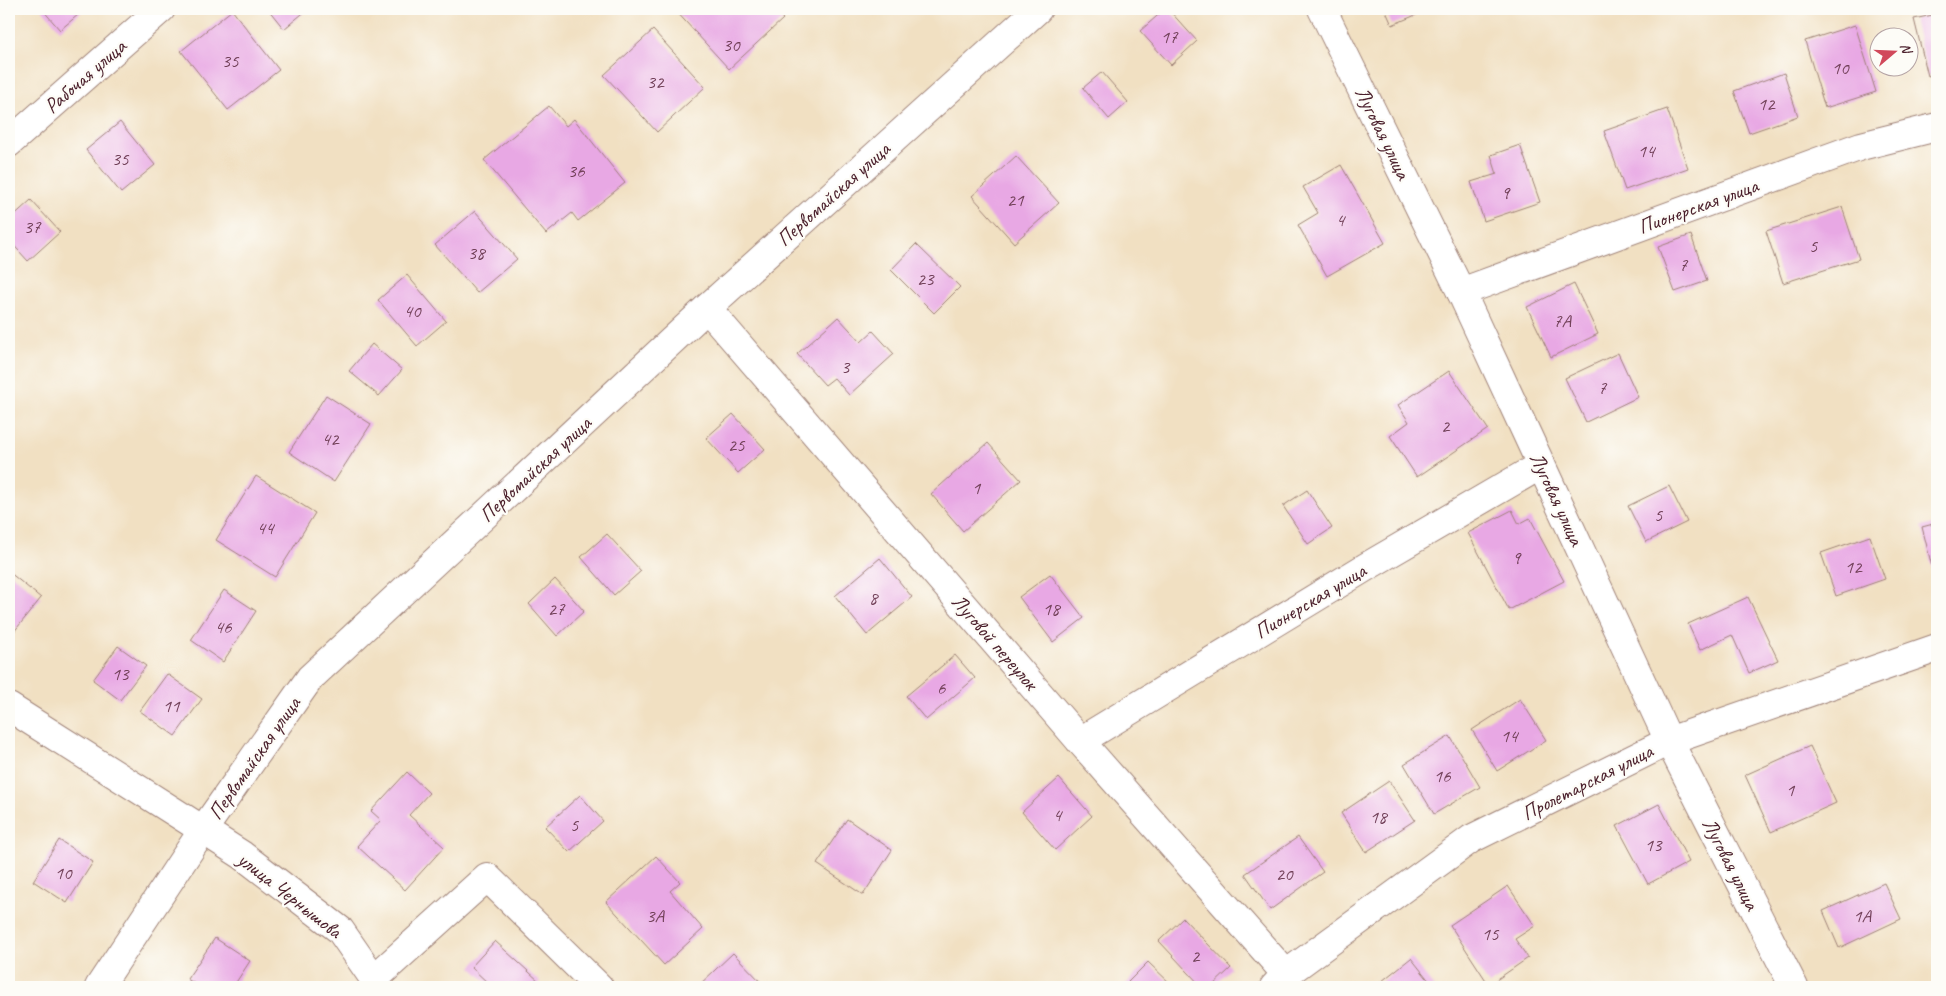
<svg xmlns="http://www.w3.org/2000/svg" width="1946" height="996" font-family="Caveat,sans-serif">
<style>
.building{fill:#e8a8e4}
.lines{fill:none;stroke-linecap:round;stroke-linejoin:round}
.minor-casing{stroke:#9e8076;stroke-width:30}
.major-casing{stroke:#9e8076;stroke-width:30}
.minor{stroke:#fff;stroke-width:28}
.major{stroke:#fff;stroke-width:28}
.labels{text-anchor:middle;stroke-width:4.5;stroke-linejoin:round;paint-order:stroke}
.number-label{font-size:19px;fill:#724159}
.street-label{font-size:21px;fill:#4a1f2b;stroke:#fdfcf7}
</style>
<rect width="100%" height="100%" fill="#fdfcf7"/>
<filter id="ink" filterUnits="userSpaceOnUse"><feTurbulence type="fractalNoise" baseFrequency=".02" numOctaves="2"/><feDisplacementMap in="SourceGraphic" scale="10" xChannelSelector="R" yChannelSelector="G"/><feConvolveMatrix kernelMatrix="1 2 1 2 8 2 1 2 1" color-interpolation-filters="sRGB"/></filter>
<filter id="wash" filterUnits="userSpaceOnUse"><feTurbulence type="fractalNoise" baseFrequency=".0096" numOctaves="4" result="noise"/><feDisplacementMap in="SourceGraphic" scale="20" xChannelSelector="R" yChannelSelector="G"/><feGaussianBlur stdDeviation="1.12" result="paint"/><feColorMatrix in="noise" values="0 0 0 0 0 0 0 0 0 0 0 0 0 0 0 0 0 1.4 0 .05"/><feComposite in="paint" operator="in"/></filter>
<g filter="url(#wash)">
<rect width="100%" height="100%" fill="#f1e0c2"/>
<g id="blocks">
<g class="building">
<polygon points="42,9 85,9 60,30"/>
<polygon points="268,9 308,9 284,29"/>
<polygon points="674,9 774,9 783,19 729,69"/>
<polygon points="1165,9 1168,9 1197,41 1171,65 1140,31"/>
<polygon points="1385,9 1430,9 1392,25"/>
<polygon points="232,10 279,70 228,110 181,51"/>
<polygon points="1937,14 1937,73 1928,76 1914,19"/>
<polygon points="1855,25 1876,92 1825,108 1805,41"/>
<polygon points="653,30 705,87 657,132 604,75"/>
<polygon points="1102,72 1128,102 1109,119 1083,88"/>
<polygon points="1784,73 1798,116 1749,133 1734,91"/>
<polygon points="549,106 566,126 574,119 625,183 578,221 572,213 546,234 484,160"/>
<polygon points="1667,109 1688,168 1625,190 1604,131"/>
<polygon points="120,122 155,165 121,193 86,150"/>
<polygon points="1520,145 1540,202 1484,221 1471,182 1497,174 1491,155"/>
<polygon points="1016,156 1059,203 1014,243 972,196"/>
<polygon points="1341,165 1385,243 1327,276 1298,225 1318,213 1303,187"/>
<polygon points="31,200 60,232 28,261 9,240 9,220"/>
<polygon points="1842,207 1859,259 1783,283 1766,231"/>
<polygon points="475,211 517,259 477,293 435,245"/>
<polygon points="1691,235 1707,281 1675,292 1658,247"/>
<polygon points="916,244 960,287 934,313 891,270"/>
<polygon points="407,275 446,321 417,346 378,300"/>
<polygon points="1574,284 1598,334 1551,357 1527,307"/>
<polygon points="838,317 861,342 873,331 894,354 849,395 834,378 825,385 797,354"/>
<polygon points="372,344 402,370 379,396 349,371"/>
<polygon points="1618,353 1638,397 1586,422 1565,378"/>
<polygon points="1449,371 1488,429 1417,477 1390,436 1409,422 1398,405"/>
<polygon points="326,395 371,424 334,482 289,452"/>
<polygon points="733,414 765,449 738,473 706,438"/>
<polygon points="988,443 1021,480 963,531 931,494"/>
<polygon points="256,476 315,513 275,577 216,540"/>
<polygon points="1669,486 1687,522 1646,542 1628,506"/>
<polygon points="1307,490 1332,528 1308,544 1283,506"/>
<polygon points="1512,510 1519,524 1530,518 1564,581 1509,610 1468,533"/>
<polygon points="1937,523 1937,569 1933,571 1922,527"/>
<polygon points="607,534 641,571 614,595 581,557"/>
<polygon points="1870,536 1885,579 1836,596 1821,553"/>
<polygon points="880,558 912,597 867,635 835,596"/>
<polygon points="9,572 41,598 13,633 9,630"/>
<polygon points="1050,574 1084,618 1053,642 1019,597"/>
<polygon points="555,579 584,611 557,636 529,604"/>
<polygon points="224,590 256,611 223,662 191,640"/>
<polygon points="1748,597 1778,660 1749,673 1732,635 1700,650 1688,624"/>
<polygon points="118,646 146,666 120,700 93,680"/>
<polygon points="955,655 975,678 926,720 906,696"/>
<polygon points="167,674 202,699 175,736 140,711"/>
<polygon points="1520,699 1546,740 1497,771 1472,730"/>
<polygon points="1450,736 1480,787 1434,814 1404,764"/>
<polygon points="1810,746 1836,803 1771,832 1745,775"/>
<polygon points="407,772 429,793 409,815 444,847 405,890 357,846 381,820 371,811"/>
<polygon points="1059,778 1092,816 1055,850 1022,812"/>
<polygon points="1389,781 1415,820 1366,852 1341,813"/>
<polygon points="580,795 603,821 569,852 545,827"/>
<polygon points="1659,804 1689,862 1648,884 1617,826"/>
<polygon points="847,819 892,850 863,895 817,864"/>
<polygon points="1298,837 1323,872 1270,910 1245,874"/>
<polygon points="59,840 93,862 67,903 33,881"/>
<polygon points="656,856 680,882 670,891 703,929 664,965 606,902"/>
<polygon points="1884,883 1901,919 1839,948 1823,911"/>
<polygon points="1508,886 1535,926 1515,939 1528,958 1489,985 1450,925"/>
<polygon points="1183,918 1231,968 1211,987 1202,987 1159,941"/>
<polygon points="215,938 250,961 233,987 200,987 187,979"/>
<polygon points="495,941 540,982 535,987 489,987 491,986 471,967"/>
<polygon points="733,953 765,986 764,987 697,987"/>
<polygon points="1411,958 1434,987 1380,987 1377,985"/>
<polygon points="1148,962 1174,987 1123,987"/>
</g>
</g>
</g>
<g filter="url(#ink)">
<use href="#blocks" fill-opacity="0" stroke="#9e8076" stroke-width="1"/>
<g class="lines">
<defs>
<g id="minor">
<polyline points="1322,9 1461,292 1669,741 1794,987"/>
<polyline points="9,143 161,9"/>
<polyline points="1461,292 1861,146 1937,127"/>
<polyline points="707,308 1080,741 1286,974"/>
<polyline points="9,707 203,830"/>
<polyline points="1080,741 1366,567 1541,465"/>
<polyline points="374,979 487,877 599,987"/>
<polyline points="1274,987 1286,974 1471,839 1669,741 1937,648"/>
</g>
<g id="major">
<polyline points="203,830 242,855 340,930 374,979 375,987"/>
<polyline points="99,987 203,830 310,678 707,308 1038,9"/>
</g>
</defs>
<use href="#minor" class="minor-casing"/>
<use href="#major" class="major-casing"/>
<use href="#minor" class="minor"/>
<use href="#major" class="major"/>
</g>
</g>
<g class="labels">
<g class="number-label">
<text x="1169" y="43">17</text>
<text x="731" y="51">30</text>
<text x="230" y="67">35</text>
<text x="1840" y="74">10</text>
<text x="655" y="88">32</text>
<text x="1766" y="110">12</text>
<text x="1646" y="157">14</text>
<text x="120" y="165">35</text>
<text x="576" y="177">36</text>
<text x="1505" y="199">9</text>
<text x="1015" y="206">21</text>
<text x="1340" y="226">4</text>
<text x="32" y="233">37</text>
<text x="1813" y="252">5</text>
<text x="476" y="259">38</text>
<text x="1683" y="271">7</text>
<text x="925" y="285">23</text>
<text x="412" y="317">40</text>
<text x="1562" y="327">7А</text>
<text x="845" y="373">3</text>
<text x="1602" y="394">7</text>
<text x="1445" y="432">2</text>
<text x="330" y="445">42</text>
<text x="736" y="451">25</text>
<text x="976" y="494">1</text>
<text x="1658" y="521">5</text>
<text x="265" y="534">44</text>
<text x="1516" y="564">9</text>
<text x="1853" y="573">12</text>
<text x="873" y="604">8</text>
<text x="556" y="615">27</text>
<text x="1051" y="615">18</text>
<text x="223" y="633">46</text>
<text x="120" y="680">13</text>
<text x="941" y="694">6</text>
<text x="171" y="712">11</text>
<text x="1509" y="742">14</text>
<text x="1442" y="782">16</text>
<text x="1790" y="796">1</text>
<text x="1057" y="821">4</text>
<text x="1378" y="823">18</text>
<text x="574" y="831">5</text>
<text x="1653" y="851">13</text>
<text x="63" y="879">10</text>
<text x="1284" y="880">20</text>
<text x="655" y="922">3А</text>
<text x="1862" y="922">1А</text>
<text x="1490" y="940">15</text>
<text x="1195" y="962">2</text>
</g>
<g class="street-label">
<text transform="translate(85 76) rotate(-41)" y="7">Рабочая улица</text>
<text transform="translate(1383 133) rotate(64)" y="7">Луговая улица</text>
<text transform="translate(833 194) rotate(-42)" y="7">Первомайская улица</text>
<text transform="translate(1698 206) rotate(-20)" y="7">Пионерская улица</text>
<text transform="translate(535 469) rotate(-43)" y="7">Первомайская улица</text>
<text transform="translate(1557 499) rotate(65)" y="7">Луговая улица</text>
<text transform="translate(1310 601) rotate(-31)" y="7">Пионерская улица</text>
<text transform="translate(995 642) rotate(49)" y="7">Луговой переулок</text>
<text transform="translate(254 758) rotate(-55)" y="7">Первомайская улица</text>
<text transform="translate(1587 782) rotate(-27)" y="7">Пролетарская улица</text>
<text transform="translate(1731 864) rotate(63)" y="7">Луговая улица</text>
<text transform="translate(290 895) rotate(38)" y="7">улица Чернышова</text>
</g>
</g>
<rect width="1946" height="996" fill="none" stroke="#fdfcf7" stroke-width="30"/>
<g transform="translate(1894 52) rotate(71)"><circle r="24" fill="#fdfcf7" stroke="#b5a4a5"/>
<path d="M0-4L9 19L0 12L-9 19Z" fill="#d1495b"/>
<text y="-8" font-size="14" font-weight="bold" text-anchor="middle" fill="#4a1f2b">N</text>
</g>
</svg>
